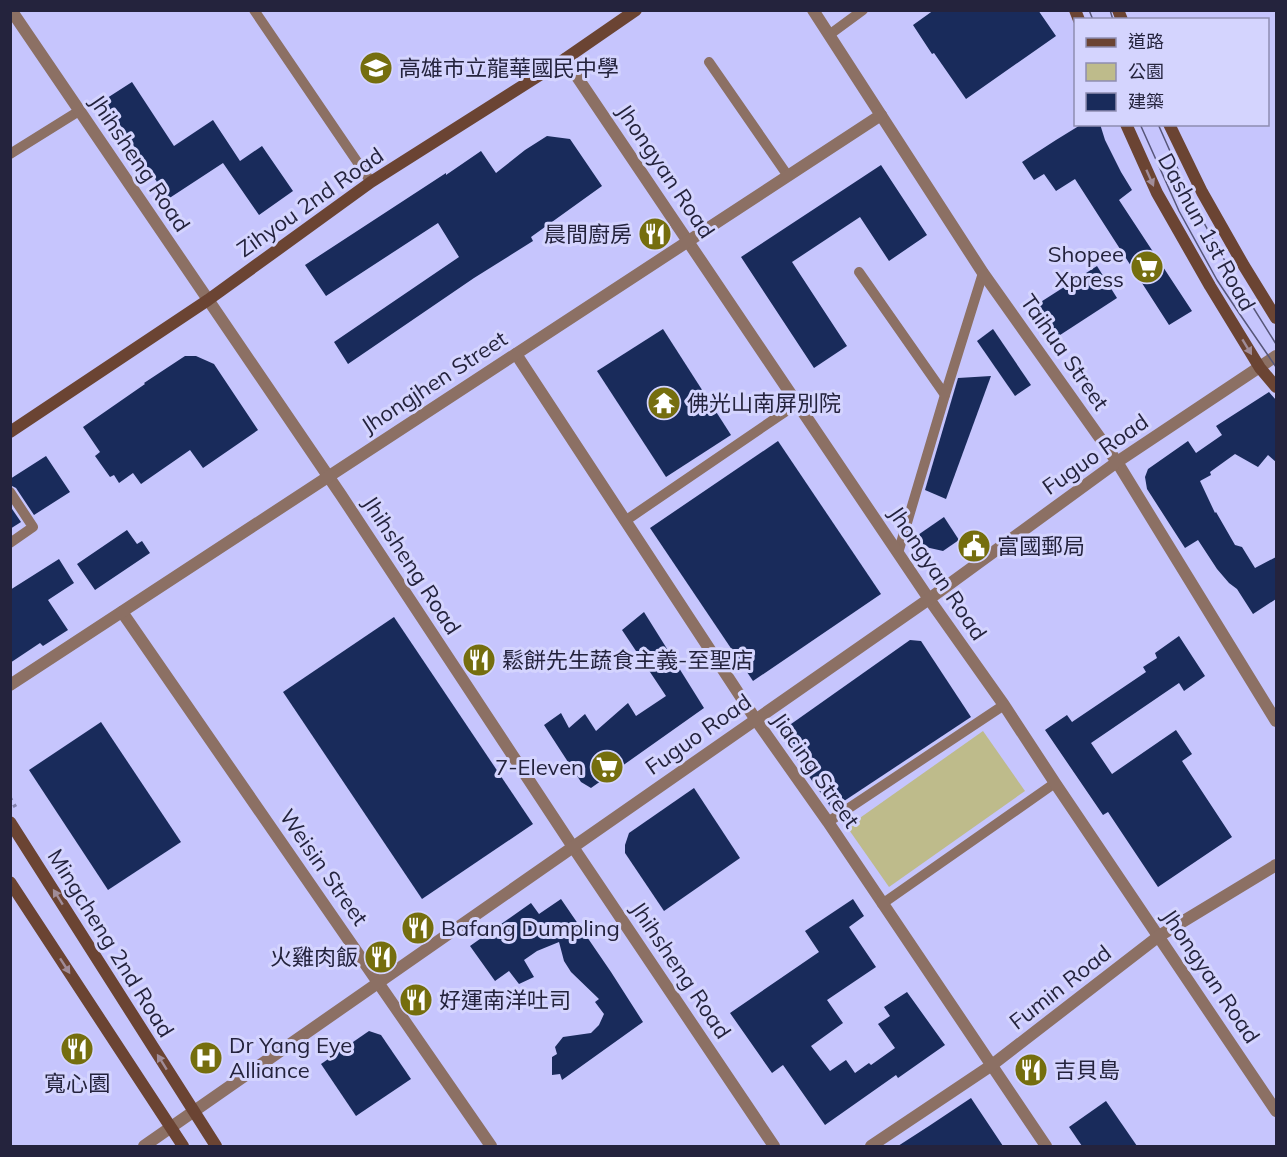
<svg xmlns="http://www.w3.org/2000/svg" width="1287" height="1157" font-family="Mulish,'Noto Sans TC',sans-serif">
<style>
.green{fill:#bebb8b}
.building{fill:#192b5b}
.lines{fill:none;stroke-linecap:round;stroke-linejoin:round}
.path{stroke:#8584b0;stroke-width:4;stroke-dasharray:3 4.5;stroke-linecap:butt}
.lane{stroke:#8c7064;stroke-width:10}
.street{stroke:#8c7064;stroke-width:12}
.secondary{stroke:#6b4433;stroke-width:12}
.tram{stroke:#575679;stroke-width:1.5}
.oneway{fill:#a08c98}
.labels{text-anchor:middle;stroke-width:6;stroke-linejoin:round;paint-order:stroke}
.poi-label{font-size:22px;fill:#24233d;stroke:#d4d4fe;text-anchor:start}
.street-label{font-size:22px;fill:#24233d;stroke:#d4d4fe}
</style>
<rect width="100%" height="100%" fill="#c6c5fd"/>
<polygon class="green" points="983,731 1025,791 889,887 847,827"/>
<g class="building">
<polygon points="934,10 1038,10 1056,36 966,99 934,53 932,54 913,25"/>
<polygon points="132,82 174,146 213,120 240,161 262,146 293,191 259,215 223,163 168,199 104,100"/>
<polygon points="1082,124 1100,124 1105,140 1121,172 1132,190 1119,200 1192,311 1169,325 1075,179 1056,191 1044,174 1034,180 1022,162 1056,140"/>
<polygon points="547,136 570,139 602,186 531,237 533,241 474,278 348,364 334,342 459,257 438,223 326,296 305,265 446,173 446,175 481,151 496,173 525,150"/>
<polygon points="881,165 927,235 889,261 860,217 792,262 847,346 814,368 741,257"/>
<polygon points="1097,266 1117,298 1057,337 1036,305"/>
<polygon points="663,329 731,435 666,477 597,371"/>
<polygon points="993,329 1031,385 1015,396 977,341"/>
<polygon points="185,356 196,356 214,364 258,430 203,468 190,450 141,484 133,473 119,483 114,475 110,477 95,456 100,452 83,427 145,384 144,383"/>
<polygon points="991,376 946,499 925,490 958,378"/>
<polygon points="1269,392 1276,400 1276,462 1268,455 1258,467 1235,454 1210,472 1211,475 1200,481 1215,513 1216,512 1235,545 1242,547 1255,568 1276,557 1276,599 1253,614 1237,589 1229,583 1217,569 1198,540 1185,548 1147,489 1145,477 1148,469 1188,441 1196,453 1222,435 1216,426"/>
<polygon points="778,441 881,594 753,681 650,528"/>
<polygon points="46,456 70,492 34,515 16,488 10,485 10,479"/>
<polygon points="10,506 21,522 10,529"/>
<polygon points="944,517 959,540 943,551 921,546 915,537"/>
<polygon points="127,530 137,544 142,541 150,553 95,590 77,564"/>
<polygon points="59,559 74,583 48,600 68,630 43,646 40,643 10,663 10,590"/>
<polygon points="644,612 704,708 591,788 581,782 544,725 561,713 569,728 585,714 596,731 628,703 636,716 666,696 622,630"/>
<polygon points="394,617 533,824 422,899 283,692"/>
<polygon points="1179,636 1205,676 1184,691 1179,683 1091,743 1112,774 1176,730 1192,754 1182,761 1232,837 1158,887 1108,812 1103,815 1045,730 1067,715 1072,722 1146,672 1143,667 1157,658 1155,653"/>
<polygon points="910,640 921,641 971,717 832,809 782,738 784,729"/>
<polygon points="101,722 181,842 108,890 29,770"/>
<polygon points="694,788 740,858 664,911 625,853 625,845 629,833"/>
<polygon points="561,899 611,972 643,1022 562,1080 560,1074 552,1075 552,1057 557,1054 555,1047 563,1037 591,1033 599,1025 604,1014 595,1002 599,999 571,972 564,961 559,942 537,951 524,960 534,977 519,984 509,971 495,981 470,946 531,903 539,914"/>
<polygon points="853,899 864,916 849,927 876,967 827,1000 843,1023 811,1046 830,1071 846,1060 855,1073 869,1063 871,1065 895,1048 878,1024 890,1016 884,1007 907,992 945,1045 898,1078 896,1075 825,1125 783,1065 772,1073 730,1013 819,952 805,931"/>
<polygon points="369,1031 381,1035 411,1079 356,1116 321,1064"/>
<polygon points="971,1098 1003,1146 898,1146 929,1126"/>
<polygon points="1106,1101 1137,1146 1082,1146 1069,1127"/>
</g>
<g class="lines">
<polyline class="path" points="10,798 16,808"/>
<g class="lane">
<polyline points="254,10 371,182"/>
<polyline points="829,35 863,10"/>
<polyline points="709,62 788,176"/>
<polyline points="10,154 79,111"/>
<polyline points="859,272 945,395"/>
<polyline points="10,492 33,527 10,543"/>
<polyline points="625,521 798,403"/>
<polyline points="898,553 945,395 983,273"/>
<polyline points="828,822 1004,705"/>
<polyline points="882,904 1055,783"/>
</g>
<g class="street">
<polyline points="11,10 341,495 573,847 774,1146"/>
<polyline points="813,10 983,273 1117,462 1276,721"/>
<polyline points="565,59 929,599 1004,705 1055,783 1276,1111"/>
<polyline points="516,354 756,720 828,822 1046,1146"/>
<polyline points="122,612 491,1146"/>
<polyline points="10,685 881,115"/>
<polyline points="144,1146 929,599 1117,462 1276,356"/>
<polyline points="871,1146 992,1065 1159,936 1276,865"/>
</g>
<g class="secondary">
<polyline points="1075,10 1079,20"/>
<polyline points="1118,10 1122,20"/>
<polyline points="1126,124 1157,193 1210,286 1260,368 1276,387"/>
<polyline points="1169,124 1202,192 1244,266 1276,318"/>
<polyline points="10,432 208,300 371,182 565,59 636,10"/>
<polyline points="10,822 216,1146"/>
<polyline points="10,882 183,1146"/>
</g>
<g class="tram">
<polyline points="1089,10 1093,20"/>
<polyline points="1110,10 1113,20"/>
<polyline points="1140,124 1179,211 1217,280 1239,313 1276,367"/>
<polyline points="1158,124 1193,203 1231,272 1276,344"/>
</g>
</g>
<defs><path id="oneway-solid" d="M-6-.8H1V-3.2L6.5 0L1 3.2V.8H-6Z" transform="scale(1.5)"/></defs>
<g class="oneway">
<use href="#oneway-solid" transform="translate(1150 178) rotate(66)"/>
<use href="#oneway-solid" transform="translate(1247 347) rotate(59)"/>
<use href="#oneway-solid" transform="translate(58 897) rotate(-122)"/>
<use href="#oneway-solid" transform="translate(65 966) rotate(57)"/>
<use href="#oneway-solid" transform="translate(162 1062) rotate(-122)"/>
</g>
<defs>
<symbol id="school-disc" viewBox="-11 -11 22 22"><circle r="9.5" fill="#756e0e" stroke="#d4d4fe"/><path d="M0-5L7-2L0 1L-7-2ZM-4 1L0 2.5L4 1V4Q0 6-4 4Z" fill="#fff"/></symbol>
<symbol id="restaurant-disc" viewBox="-11 -11 22 22"><circle r="9.5" fill="#756e0e" stroke="#d4d4fe"/><path d="M-5-6h1v4h1v-4h1v4h1v-4h1v5L-1.5 .5V6h-2V.5L-5-1ZM5-6V6H3V1.5H1.5Q1.5-4 5-6Z" fill="#fff"/></symbol>
<symbol id="supermarket-disc" viewBox="-11 -11 22 22"><circle r="9.5" fill="#756e0e" stroke="#d4d4fe"/><path d="M-6-5.5h2.5l.6 2H6L4.5 2H-2.5L-4.4-4H-6ZM-1.5 3.2a1.3 1.3 0 1 0 .1 0ZM3 3.2a1.3 1.3 0 1 0 .1 0Z" fill="#fff"/></symbol>
<symbol id="temple-disc" viewBox="-11 -11 22 22"><circle r="9.5" fill="#756e0e" stroke="#d4d4fe"/><path d="M0-6L5-2H3V0L6.5 2.5H4V6H1.5V3h-3V6H-4V2.5H-6.5L-3 0V-2H-5Z" fill="#fff"/></symbol>
<symbol id="civic-disc" viewBox="-11 -11 22 22"><circle r="9.5" fill="#756e0e" stroke="#d4d4fe"/><path d="M-.6-6.5H3V-4.5H.6V-3L4-1V1h2V6H-6V1h2V-1L-.6-3ZM-1.2 2.5V6h2.4V2.5Z" fill="#fff"/></symbol>
<symbol id="hospital-disc" viewBox="-11 -11 22 22"><circle r="9.5" fill="#756e0e" stroke="#d4d4fe"/><path d="M-5-5h3v3.5h4V-5h3V5h-3V1.5h-4V5h-3Z" fill="#fff"/></symbol>
</defs>
<g fill-rule="evenodd">
<use href="#school-disc" x="357" y="49" width="38" height="38"/>
<use href="#restaurant-disc" x="636" y="215" width="38" height="38"/>
<use href="#supermarket-disc" x="1128" y="248" width="38" height="38"/>
<use href="#temple-disc" x="645" y="384" width="38" height="38"/>
<use href="#civic-disc" x="955" y="527" width="38" height="38"/>
<use href="#restaurant-disc" x="460" y="641" width="38" height="38"/>
<use href="#supermarket-disc" x="588" y="748" width="38" height="38"/>
<use href="#restaurant-disc" x="399" y="909" width="38" height="38"/>
<use href="#restaurant-disc" x="362" y="938" width="38" height="38"/>
<use href="#restaurant-disc" x="397" y="981" width="38" height="38"/>
<use href="#restaurant-disc" x="58" y="1030" width="38" height="38"/>
<use href="#hospital-disc" x="187" y="1039" width="38" height="38"/>
<use href="#restaurant-disc" x="1012" y="1051" width="38" height="38"/>
</g>
<g class="labels">
<g class="poi-label">
<text x="399" y="76">高雄市立龍華國民中學</text>
<text x="632" y="242" text-anchor="end">晨間廚房</text>
<text x="1124" y="262" text-anchor="end">Shopee<tspan x="1124" dy="25">Xpress</tspan></text>
<text x="687" y="411">佛光山南屏別院</text>
<text x="997" y="554">富國郵局</text>
<text x="502" y="668">鬆餅先生蔬食主義-至聖店</text>
<text x="584" y="775" text-anchor="end">7-Eleven</text>
<text x="441" y="936">Bafang Dumpling</text>
<text x="358" y="965" text-anchor="end">火雞肉飯</text>
<text x="439" y="1008">好運南洋吐司</text>
<text x="229" y="1053">Dr Yang Eye<tspan x="229" dy="25">Alliance</tspan></text>
<text x="1054" y="1078">吉貝島</text>
<text x="77" y="1091" text-anchor="middle">寬心園</text>
</g>
<g class="street-label">
<text transform="translate(140 163) rotate(56)" y="8">Jhihsheng Road</text>
<text transform="translate(666 171) rotate(56)" y="8">Jhongyan Road</text>
<text transform="translate(310 202) rotate(-35)" y="8">Zihyou 2nd Road</text>
<text transform="translate(1207 232) rotate(61)" y="8">Dashun 1st Road</text>
<text transform="translate(1065 352) rotate(55)" y="8">Taihua Street</text>
<text transform="translate(434 382) rotate(-33)" y="8">Jhongjhen Street</text>
<text transform="translate(1095 454) rotate(-35)" y="8">Fuguo Road</text>
<text transform="translate(412 565) rotate(57)" y="8">Jhihsheng Road</text>
<text transform="translate(938 573) rotate(56)" y="8">Jhongyan Road</text>
<text transform="translate(698 734) rotate(-35)" y="8">Fuguo Road</text>
<text transform="translate(816 770) rotate(55)" y="8">Jiacing Street</text>
<text transform="translate(324 867) rotate(55)" y="8">Weisin Street</text>
<text transform="translate(111 943) rotate(58)" y="8">Mingcheng 2nd Road</text>
<text transform="translate(681 970) rotate(56)" y="8">Jhihsheng Road</text>
<text transform="translate(1211 976) rotate(56)" y="8">Jhongyan Road</text>
<text transform="translate(1060 987) rotate(-38)" y="8">Fumin Road</text>
</g>
</g>
<rect width="1287" height="1157" fill="none" stroke="#24233d" stroke-width="24"/>
<rect x="1074" y="18" width="195" height="108" fill="#d4d4fe" stroke="#8e8db1" stroke-width="1.5"/>
<rect x="1086" y="38" width="30" height="9" fill="#6b4433" stroke="#8e8db1" stroke-width="1.5"/>
<text x="1128" y="48" font-size="18" fill="#24233d">道路</text>
<rect x="1086" y="63" width="30" height="18" fill="#bebb8b" stroke="#8e8db1" stroke-width="1.5"/>
<text x="1128" y="78" font-size="18" fill="#24233d">公園</text>
<rect x="1086" y="93" width="30" height="18" fill="#192b5b" stroke="#8e8db1" stroke-width="1.5"/>
<text x="1128" y="108" font-size="18" fill="#24233d">建築</text>
</svg>
